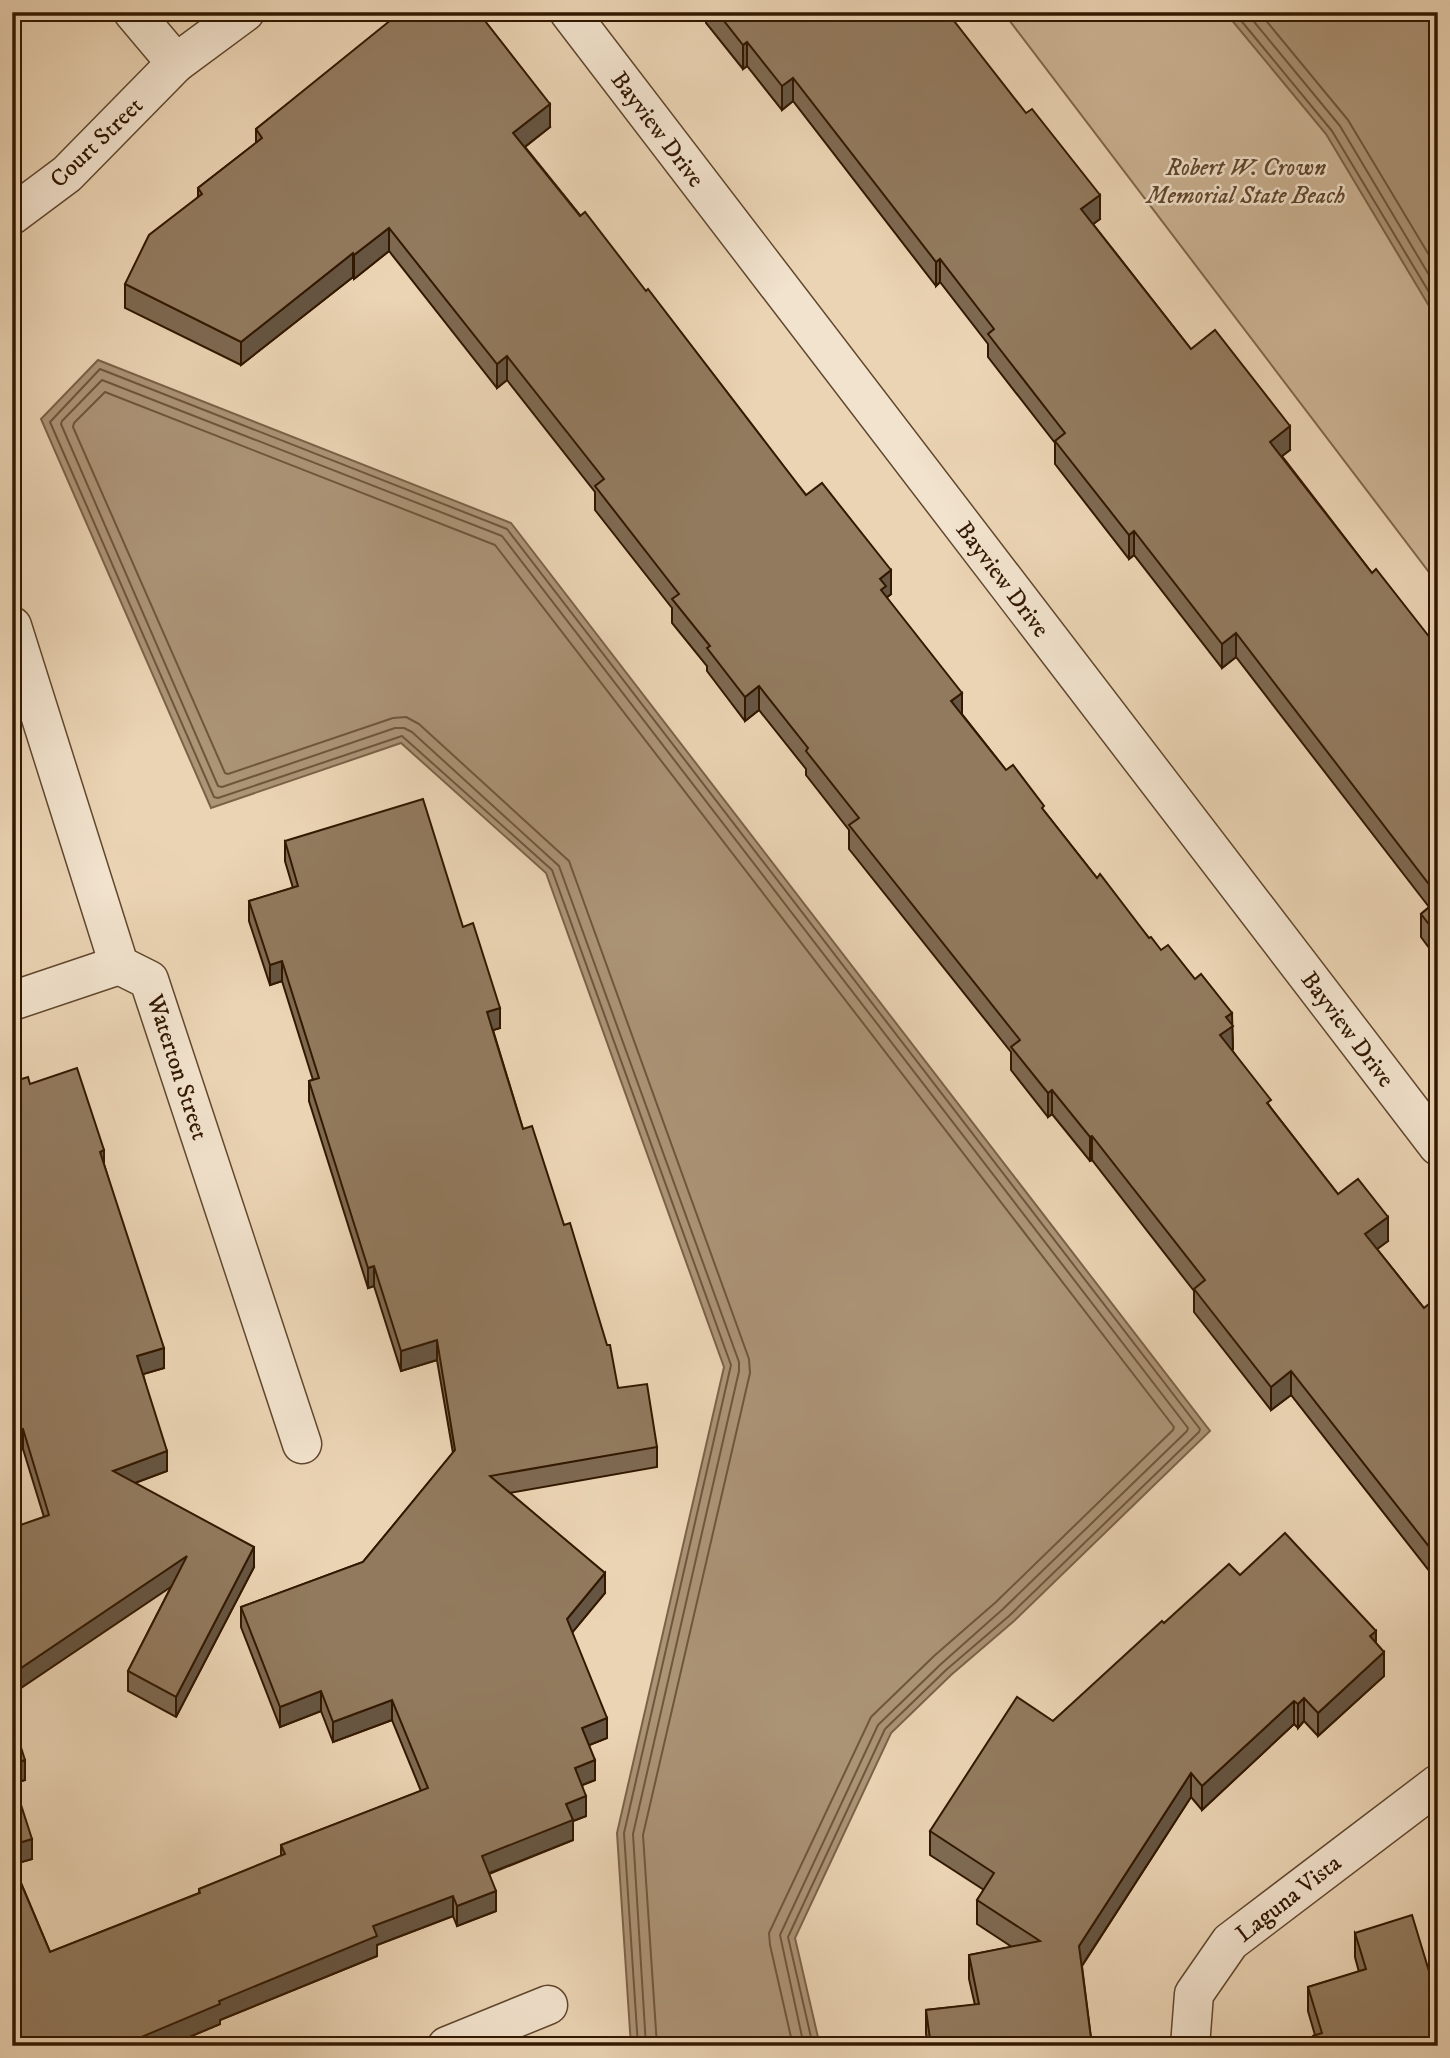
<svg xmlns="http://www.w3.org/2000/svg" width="1450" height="2058" font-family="'IM FELL DW Pica',serif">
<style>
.green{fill:#ccb495;stroke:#7f664a;stroke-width:2}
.water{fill:#ac9477;stroke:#7b6247;stroke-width:2}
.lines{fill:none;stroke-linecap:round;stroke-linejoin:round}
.shore{stroke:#6f563c;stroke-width:2}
.minor-casing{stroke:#60472d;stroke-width:41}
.minor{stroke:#f2e3ce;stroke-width:38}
.wall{fill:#7e6951;stroke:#321800;stroke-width:2}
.shaded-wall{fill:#665542;stroke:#321800;stroke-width:2}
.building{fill:#927a5e;stroke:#321800;stroke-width:2}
.labels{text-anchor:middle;stroke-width:5;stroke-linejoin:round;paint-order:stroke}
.street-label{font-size:24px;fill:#321800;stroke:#f2e3ce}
.park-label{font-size:24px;font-style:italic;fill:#60472d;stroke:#f2e3ce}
</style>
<rect width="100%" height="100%" fill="#ebd4b4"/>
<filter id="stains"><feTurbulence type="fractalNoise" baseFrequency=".00286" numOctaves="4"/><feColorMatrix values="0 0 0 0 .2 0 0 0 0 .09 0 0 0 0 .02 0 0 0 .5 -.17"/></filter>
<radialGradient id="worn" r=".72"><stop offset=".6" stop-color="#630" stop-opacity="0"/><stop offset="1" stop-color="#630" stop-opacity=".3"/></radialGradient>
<polygon class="green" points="1003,12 1438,12 1438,584"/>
<g class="water">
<polygon points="1225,12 1438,12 1438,321 1326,134"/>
<polygon points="98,360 511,523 1210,1431 1014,1621 951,1675 891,1733 795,1938 820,2046 631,2046 617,1833 724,1367 546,873 401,743 211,808 41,419"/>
</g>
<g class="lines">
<g class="shore">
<polyline points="1234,12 1332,131 1438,307"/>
<polyline points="1246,12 1340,126 1438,290"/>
<polyline points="1259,12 1348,120 1438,270"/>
<polyline points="638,2046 624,1833 731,1365 552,870 402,736 218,798 214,797 50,422 100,369 507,529 1200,1429 1199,1432 1009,1616 946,1670 885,1729 788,1937 813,2046"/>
<polyline points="646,2046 633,1834 739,1371 739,1362 559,866 412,732 404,728 395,728 222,787 218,786 61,424 62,421 102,380 502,536 1188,1428 1187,1431 1003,1609 941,1664 878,1725 780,1935 804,2046"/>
<polyline points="657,2046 643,1835 750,1373 749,1359 569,861 419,724 406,717 393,718 228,774 225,773 73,427 74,423 105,392 495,545 1174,1427 1173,1430 996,1602 934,1656 871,1717 769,1933 770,1945 793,2046"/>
</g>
<defs>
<g id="minor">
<polyline points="133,12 176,63"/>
<polyline points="569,12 1438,1146"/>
<polyline points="12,215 67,174 176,63 245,12"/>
<polyline points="12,626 119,965 149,980 302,1444"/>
<polyline points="12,1001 119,965"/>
<polyline points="447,2046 548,2005"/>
<polyline points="1190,2046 1194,1994 1230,1942 1438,1784"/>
</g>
</defs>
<use href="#minor" class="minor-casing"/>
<use href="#minor" class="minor"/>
</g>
<g class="wall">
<polygon points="706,12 947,12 1100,219 1093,224 1191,349 1290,450 1282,456 1372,573 1438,648 1438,960 1421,937 1421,914 1429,907 1236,657 1222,668 1134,555 1129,559 1055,464 1055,443 988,357 988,344 940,282 936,286 793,101 782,110 747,66 743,69 706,23"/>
<polygon points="399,17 550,127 525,147 806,495 891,594 886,598 962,714 1006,770 1044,811 1097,878 1149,938 1232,1024 1233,1049 1232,1050 1271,1108 1338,1194 1388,1241 1377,1249 1424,1308 1438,1300 1438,1582 1291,1395 1271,1410 1194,1312 1194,1291 1092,1160 1090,1161 1052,1114 1048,1117 1011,1070 1011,1052 849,849 849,830 806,775 806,769 759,710 745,721 707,671 707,666 672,623 672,608 595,510 595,492 507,380 497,388 389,251 354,279 353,277 241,365 125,308 125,284 198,197 198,188 256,143 256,129"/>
<polygon points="285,841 463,927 500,1028 493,1030 523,1129 564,1225 618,1388 657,1447 657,1467 509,1493 605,1593 572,1632 607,1738 589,1745 595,1780 582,1785 586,1816 573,1821 573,1840 489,1874 496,1911 457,1926 453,1916 377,1945 377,1956 220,2020 220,2024 168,2046 12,2046 12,1719 25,1780 14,1783 32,1859 13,1864 50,1952 199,1893 199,1889 281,1856 281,1845 421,1791 392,1720 333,1742 321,1711 280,1727 241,1627 241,1607 363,1562 453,1453 437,1360 401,1371 374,1286 368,1288 309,1101 309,1081 313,1080 282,981 270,985 249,921 249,901 293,888 285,861"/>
<polygon points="12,1082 30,1084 104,1164 164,1368 143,1374 167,1471 135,1483 254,1567 176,1717 128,1691 128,1671 171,1587 44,1517 23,1449 12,1452"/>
<polygon points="1240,1575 1376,1643 1384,1676 1318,1736 1304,1721 1298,1728 1294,1724 1202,1810 1191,1797 1082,1966 1092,2046 928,2046 926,2034 926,2010 975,2005 969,1979 969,1955 1012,1947 977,1924 977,1900 984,1890 930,1855 930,1831 1053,1721 1164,1623"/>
<polygon points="1355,1933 1438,2046 1313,2046 1313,2036 1315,2035 1308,2011 1308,1987 1359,1972 1355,1957"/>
</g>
<g class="shaded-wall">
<polygon points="747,42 747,66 743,69 743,45"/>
<polygon points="793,78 793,101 782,110 782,86"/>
<polygon points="550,104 550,127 513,156 513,133"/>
<polygon points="1100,195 1100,219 1081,233 1081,209"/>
<polygon points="389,228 389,251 354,279 354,255"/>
<polygon points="353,253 353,277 241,365 241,342"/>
<polygon points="940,259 940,282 936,286 936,262"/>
<polygon points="507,356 507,380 497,388 497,364"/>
<polygon points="1290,426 1290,450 1270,465 1270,442"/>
<polygon points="1134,531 1134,555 1129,559 1129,535"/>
<polygon points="891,570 891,594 886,598 881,614 880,579"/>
<polygon points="1236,633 1236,657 1222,668 1222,644"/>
<polygon points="759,686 759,710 745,721 745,697"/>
<polygon points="962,693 962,716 951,701"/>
<polygon points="282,961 282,981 270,985 270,965"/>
<polygon points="500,1008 500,1028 487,1032 487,1012"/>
<polygon points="1232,1013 1233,1049 1220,1059 1220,1035 1226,1017"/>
<polygon points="1052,1090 1052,1114 1048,1117 1048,1093"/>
<polygon points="1092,1136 1092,1160 1090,1161 1090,1137"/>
<polygon points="104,1150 104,1170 100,1152"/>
<polygon points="1388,1217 1388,1241 1365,1258 1365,1234"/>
<polygon points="374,1266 374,1286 368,1288 368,1268"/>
<polygon points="437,1340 437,1360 401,1371 401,1351"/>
<polygon points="164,1348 164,1368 137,1376 137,1356"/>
<polygon points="1291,1371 1291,1395 1271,1410 1271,1387"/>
<polygon points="23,1429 23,1449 12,1452 12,1432"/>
<polygon points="167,1451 167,1471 113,1491 113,1471"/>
<polygon points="254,1547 254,1567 176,1717 176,1697"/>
<polygon points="187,1556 187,1576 12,1694 12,1674"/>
<polygon points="605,1573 605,1593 567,1639 567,1619"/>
<polygon points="1376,1631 1376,1655 1370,1636"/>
<polygon points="1384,1652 1384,1676 1318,1736 1318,1713"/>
<polygon points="321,1691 321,1711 280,1727 280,1707"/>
<polygon points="1304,1698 1304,1721 1298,1728 1298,1704"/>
<polygon points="392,1700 392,1720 333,1742 333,1722"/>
<polygon points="1294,1701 1294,1724 1202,1810 1202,1786"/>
<polygon points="607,1718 607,1738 582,1748 582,1728"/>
<polygon points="25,1760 25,1780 12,1784 12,1764"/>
<polygon points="595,1760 595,1780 575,1788 575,1768"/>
<polygon points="1191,1773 1191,1797 1079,1970 1079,1946"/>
<polygon points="586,1796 586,1816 573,1821 573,1840 482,1876 482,1856 566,1804"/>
<polygon points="32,1839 32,1859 12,1865 12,1845"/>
<polygon points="496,1891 496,1911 457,1926 457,1906"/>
<polygon points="453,1896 453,1916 377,1945 377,1956 220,2020 220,2024 168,2046 120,2046 219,2001 373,1926"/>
</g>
<g class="building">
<polygon points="405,12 478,12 550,104 513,133 580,216 585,212 646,291 648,289 806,495 822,483 891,570 880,579 886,586 881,590 962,693 951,701 1006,770 1013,765 1044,806 1042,808 1097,878 1100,874 1149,938 1151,937 1161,950 1168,945 1195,979 1201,974 1232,1013 1226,1017 1233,1026 1220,1035 1271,1100 1267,1103 1338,1194 1358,1179 1388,1217 1365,1234 1424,1308 1436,1298 1438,1300 1438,1558 1291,1371 1271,1387 1194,1289 1205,1280 1092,1136 1090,1137 1052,1090 1048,1093 1011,1047 1020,1040 849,825 859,818 806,751 808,748 759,686 745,697 707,648 710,646 672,599 679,594 595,486 604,479 507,356 497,364 389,228 354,255 353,253 241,342 125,284 149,235 202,194 198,188 262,138 256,129 397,15 399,17"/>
<polygon points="717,12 947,12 1026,113 1032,109 1100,195 1081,209 1191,349 1215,330 1290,426 1270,442 1372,573 1376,569 1438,648 1438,896 1236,633 1222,644 1134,531 1129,535 1055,441 1065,433 988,334 994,329 940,259 936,262 793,78 782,86 747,42 743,45"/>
<polygon points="423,799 463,927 473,923 500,1008 487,1012 523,1129 532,1126 564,1225 570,1223 607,1345 610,1345 618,1388 647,1384 657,1447 490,1476 605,1573 567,1619 607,1718 582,1728 595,1760 575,1768 586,1796 566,1804 573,1820 482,1856 496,1891 457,1906 453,1896 373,1926 377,1936 219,2001 220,2004 120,2046 12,2046 12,1862 50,1952 200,1893 199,1889 285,1854 281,1845 428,1788 392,1700 333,1722 321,1691 280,1707 241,1607 363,1562 455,1450 437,1340 401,1351 374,1266 368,1268 309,1081 319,1078 282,961 270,965 249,901 298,886 285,841"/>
<polygon points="1438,900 1438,936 1421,914"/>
<polygon points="77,1068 104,1150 100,1152 164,1348 137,1356 167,1451 113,1471 254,1547 176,1697 128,1671 187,1556 12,1674 12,1528 49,1515 23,1429 12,1432 12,1082 28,1077 30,1084"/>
<polygon points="1285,1533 1376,1631 1370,1636 1384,1652 1318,1713 1304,1698 1298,1704 1294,1701 1202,1786 1191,1773 1079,1946 1092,2046 931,2046 926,2010 979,2004 969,1955 1040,1941 977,1900 994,1873 930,1831 1017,1697 1053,1721 1162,1621 1164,1623 1229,1564 1240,1575"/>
<polygon points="12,1719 25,1760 12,1764"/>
<polygon points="12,1777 32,1839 12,1845"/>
<polygon points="1412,1915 1438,2001 1438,2046 1316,2046 1313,2036 1322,2033 1308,1987 1366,1969 1355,1933"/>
</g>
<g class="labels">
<g class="street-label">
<text transform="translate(658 129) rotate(53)" y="8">Bayview Drive</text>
<text transform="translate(96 142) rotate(-44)" y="8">Court Street</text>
<text transform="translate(1003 579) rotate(53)" y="8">Bayview Drive</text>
<text transform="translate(1348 1029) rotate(53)" y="8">Bayview Drive</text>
<text transform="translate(178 1067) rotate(72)" y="8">Waterton Street</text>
<text transform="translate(1288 1898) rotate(-38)" y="8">Laguna Vista</text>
</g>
<g class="park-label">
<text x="1246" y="175">Robert W. Crown<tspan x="1246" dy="28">Memorial State Beach</tspan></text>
</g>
</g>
<rect width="1450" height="2058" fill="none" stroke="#ebd4b4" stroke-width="42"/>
<rect x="14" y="14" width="1422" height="2030" fill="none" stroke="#321800" stroke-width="3.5"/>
<rect x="21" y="21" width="1408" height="2016" fill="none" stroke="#321800" stroke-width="2"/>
<rect width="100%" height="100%" filter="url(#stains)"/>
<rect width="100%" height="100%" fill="url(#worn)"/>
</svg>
